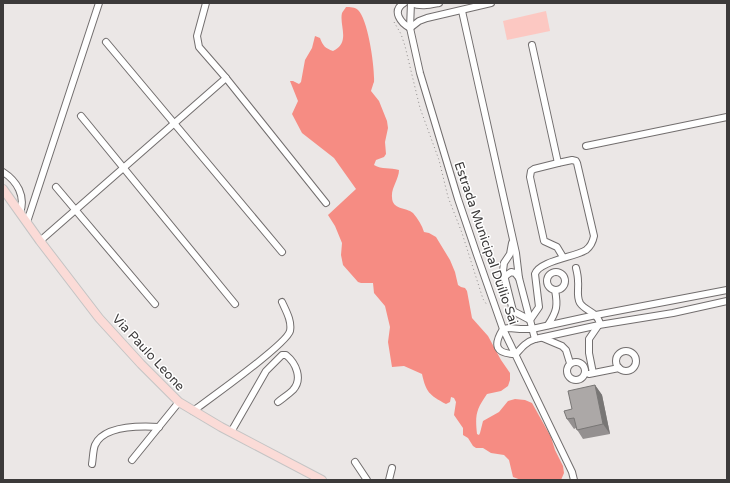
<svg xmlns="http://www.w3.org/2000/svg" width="730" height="483" font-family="'Varela Round',sans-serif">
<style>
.green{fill:#fcc8c2}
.forest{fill:#f68c83}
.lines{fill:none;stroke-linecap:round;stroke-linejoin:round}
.minor-casing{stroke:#726e6e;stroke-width:8}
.major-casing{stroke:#c4c4c4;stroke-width:10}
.path{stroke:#908d8c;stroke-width:1;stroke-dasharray:1 3;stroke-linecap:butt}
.minor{stroke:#fff;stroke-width:6}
.major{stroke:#fbdbd7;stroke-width:8}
.wall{fill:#949090}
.shaded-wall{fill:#787675}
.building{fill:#aca8a7;stroke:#787675}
.labels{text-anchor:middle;stroke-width:3;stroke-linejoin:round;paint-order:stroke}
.street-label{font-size:13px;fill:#3c3a3a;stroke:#fff}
</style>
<rect width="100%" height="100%" fill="#ebe7e6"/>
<polygon class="green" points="546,11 550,31 507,40 503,21"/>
<path class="forest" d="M346,7C350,7 355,7 358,10C368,19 375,68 374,82C373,84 372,88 371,91L379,101L387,121L388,128L385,142L386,154L384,157L376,160L374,165C382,170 390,167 399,170C399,179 391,188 392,197C392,210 406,207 413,213C418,219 422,225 424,232L429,233L436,237L450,260L455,272L458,285L461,287L465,288L467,291L472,318L488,336L501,360L510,373V380L508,386L501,391L487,394C476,410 475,415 477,434L479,435L480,433L483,421L499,412L508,401L515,399L525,400L532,403L551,437L555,450L563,466L564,473L561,480H521L513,477L509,460L504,455L491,453L483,448H476L473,446L468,438L463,435V428L454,415L456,402L454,398L451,397L450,402L446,404C429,395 426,392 422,374L404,366L392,367L388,342L390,327L385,306L374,293L373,283H361L358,282L343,265L341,255L342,243L335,226L328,215L356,189L334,158L302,133L292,114L298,101L290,81H293L299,84L301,82L305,60L312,48L315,36L320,38C323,46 325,48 333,51C351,43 339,25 342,13C343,11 345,9 346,7Z"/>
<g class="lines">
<defs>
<g id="minor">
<polyline points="206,3 197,36 199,47 226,78 326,203"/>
<path d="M404,3C391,11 401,23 410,28L419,21L427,18L491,3"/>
<polyline points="411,3 410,28 420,73 458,199 477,255 503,329 572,472 574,480"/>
<path d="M411,3C421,7 429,5 439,3"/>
<polyline points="462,11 516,253 519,278 535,339"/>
<polyline points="106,42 282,252"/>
<polyline points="81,116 235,304"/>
<polyline points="586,146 727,117"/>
<polyline points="558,163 534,169 531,171 530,177 544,241 557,247 563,257"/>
<path d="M3,172C17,181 26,196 20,213"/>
<polyline points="56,187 155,304"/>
<polyline points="27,222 99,3"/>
<polyline points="40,241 226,78"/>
<polyline points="512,243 510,254 504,263 503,271 513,311 530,320"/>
<path d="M576,268C577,272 578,276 578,281C579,288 576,296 580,303C585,311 596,311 600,323L589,339V353L593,373"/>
<circle cx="556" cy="281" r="9"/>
<polyline points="504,277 511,272 515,273 519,278"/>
<path d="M530,320L539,307L535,274C539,261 575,257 586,250C590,247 593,241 594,236L577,163L576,161L572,160L558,163L532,45"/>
<path d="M548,325C557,311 558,306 555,290"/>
<polyline points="543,338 562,346 566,350 570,363"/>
<circle cx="626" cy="361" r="10"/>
<path d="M516,354C495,354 493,345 503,329L509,328L520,329H532L596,315L727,290"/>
<path d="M516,354C522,347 526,342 535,339L599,325L673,313L727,301"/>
<circle cx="576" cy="371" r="9"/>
<polyline points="589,374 619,368"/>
<path d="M193,411C208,400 287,344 290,331C292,321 286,311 282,302"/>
<path d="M231,432L266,371L282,355H286C296,363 303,379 293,390C289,394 283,398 278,402"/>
<polyline points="132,460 179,402"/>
<polyline points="355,462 367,480"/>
<path d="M92,464C93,458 93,450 95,445C104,425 142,426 159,427"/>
<polyline points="389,480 392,468"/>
</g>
<polyline id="major" points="3,189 40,241 99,318 141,364 179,402 221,427 322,480"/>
</defs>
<use href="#minor" class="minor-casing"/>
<use href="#major" class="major-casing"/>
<polyline class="path" points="394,22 401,34 405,46 420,108 439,160 448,197 462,233 483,299 487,305"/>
<use href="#minor" class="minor"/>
<use href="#major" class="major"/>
</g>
<polygon class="wall" points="595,385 602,395 610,434 583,439 576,428 574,429 567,419"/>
<polygon class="shaded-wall" points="595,385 602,395 610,434 603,424"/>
<polygon class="building" points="595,385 603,424 577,430 574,418 567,419 564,411 572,409 568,391"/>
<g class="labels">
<g class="street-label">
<text transform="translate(487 243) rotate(71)" y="5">Estrada Municipal Duílio Sai</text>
<text transform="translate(149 352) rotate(47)" y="5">Via Paulo Leone</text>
</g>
</g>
<rect width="730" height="483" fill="none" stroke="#3c3a3a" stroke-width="8"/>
</svg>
